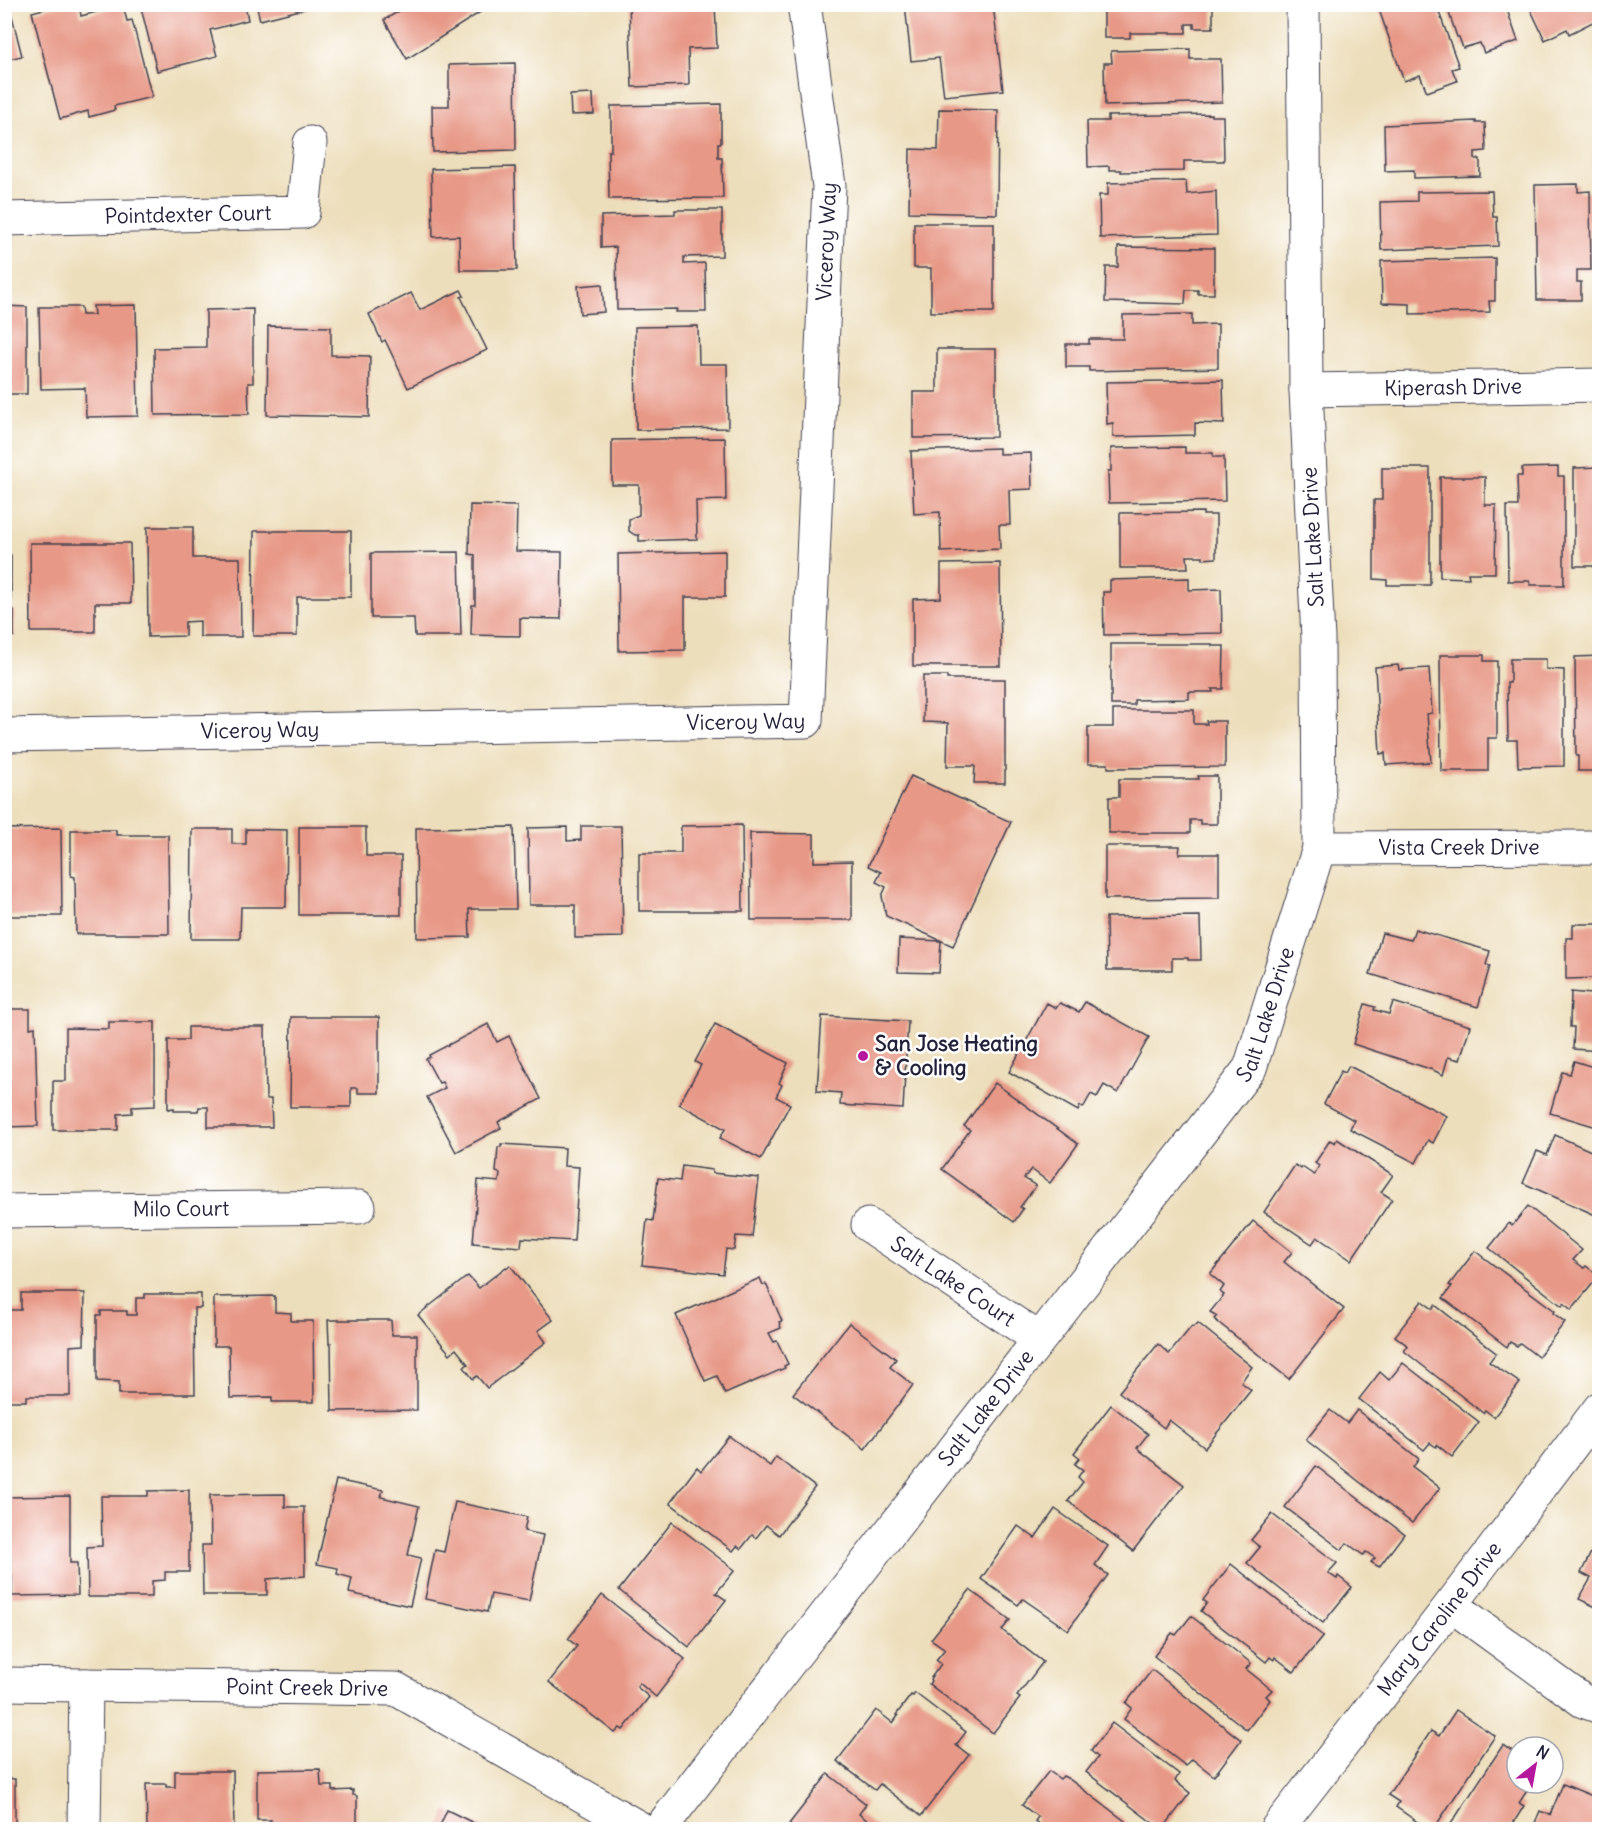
<svg xmlns="http://www.w3.org/2000/svg" width="1604" height="1834" font-family="Delius,sans-serif">
<style>
.building{fill:#e79886}
.lines{fill:none;stroke-linecap:round;stroke-linejoin:round}
.street-casing{stroke:#403e4e;stroke-width:35}
.street{stroke:#fff;stroke-width:33}
.poi-dot{fill:#b5179e;stroke:#fff;stroke-width:2}
.labels{text-anchor:middle;stroke-width:5;stroke-linejoin:round;paint-order:stroke}
.street-label{font-size:21px;fill:#22223b;stroke:#fff}
.poi-label{font-size:21px;font-weight:bold;fill:#22223b;stroke:#fff;text-anchor:start}
</style>
<rect width="100%" height="100%" fill="#fff"/>
<filter id="ink" filterUnits="userSpaceOnUse"><feTurbulence type="fractalNoise" baseFrequency=".0167" numOctaves="2"/><feDisplacementMap in="SourceGraphic" scale="12" xChannelSelector="R" yChannelSelector="G"/><feConvolveMatrix kernelMatrix="1 2 1 2 8 2 1 2 1" color-interpolation-filters="sRGB"/></filter>
<filter id="wash" filterUnits="userSpaceOnUse"><feTurbulence type="fractalNoise" baseFrequency=".008" numOctaves="4" result="noise"/><feDisplacementMap in="SourceGraphic" scale="24" xChannelSelector="R" yChannelSelector="G"/><feGaussianBlur stdDeviation="1.35" result="paint"/><feColorMatrix in="noise" values="0 0 0 0 0 0 0 0 0 0 0 0 0 0 0 0 0 1.4 0 .05"/><feComposite in="paint" operator="in"/></filter>
<g filter="url(#wash)">
<rect width="100%" height="100%" fill="#eddebb"/>
<g id="blocks">
<g class="building">
<polygon points="4,4 9,4 22,56 4,60"/>
<polygon points="63,4 79,4 81,16 123,5 127,21 132,20 152,97 114,106 115,110 89,117 88,111 60,119 32,12"/>
<polygon points="140,4 245,4 248,20 210,30 217,56 157,71"/>
<polygon points="256,4 320,4 320,5 260,20"/>
<polygon points="411,4 493,4 407,59 384,20"/>
<polygon points="629,4 715,4 717,48 688,49 689,85 632,87"/>
<polygon points="905,4 993,4 1003,90 944,96 939,58 911,61"/>
<polygon points="1104,4 1213,4 1213,28 1194,28 1194,24 1186,24 1186,33 1130,33 1130,38 1104,38"/>
<polygon points="1377,4 1436,4 1459,67 1452,69 1457,81 1427,92 1420,75 1404,81"/>
<polygon points="1446,4 1505,4 1518,41 1484,53 1480,43 1463,48 1459,37 1457,37"/>
<polygon points="1528,4 1592,4 1599,19 1569,34 1567,29 1545,40"/>
<polygon points="1190,49 1190,59 1221,59 1222,102 1105,106 1104,63 1112,63 1111,51"/>
<polygon points="515,63 516,150 433,152 432,106 449,106 449,65"/>
<polygon points="593,94 594,114 571,115 570,95"/>
<polygon points="721,104 721,143 718,143 718,158 722,158 723,198 609,199 608,151 611,151 611,106"/>
<polygon points="939,109 998,110 997,214 909,212 910,149 938,150"/>
<polygon points="1211,114 1211,116 1223,116 1224,161 1184,161 1184,171 1121,172 1121,170 1109,170 1109,166 1088,167 1087,121 1108,121 1108,116"/>
<polygon points="1476,121 1476,123 1485,123 1486,151 1475,152 1475,159 1480,159 1480,176 1414,178 1414,170 1385,171 1384,125"/>
<polygon points="515,167 517,270 460,270 459,236 433,237 431,169"/>
<polygon points="1186,181 1187,194 1216,191 1217,235 1100,238 1099,195 1108,195 1108,183"/>
<polygon points="1578,184 1578,192 1590,191 1591,270 1577,270 1577,282 1581,282 1581,300 1537,300 1535,185"/>
<polygon points="1492,191 1493,217 1497,217 1498,246 1381,250 1380,202 1417,201 1417,192"/>
<polygon points="675,210 722,210 722,256 684,257 684,264 705,263 706,312 676,312 677,309 617,310 616,247 601,248 601,216 675,214"/>
<polygon points="914,223 994,223 994,312 931,312 931,268 914,268"/>
<polygon points="1118,247 1214,248 1214,294 1198,294 1198,290 1186,290 1185,304 1105,302 1106,267 1118,267"/>
<polygon points="1495,258 1495,301 1489,301 1490,312 1410,314 1410,304 1382,303 1381,261"/>
<polygon points="602,284 604,312 580,314 578,286"/>
<polygon points="461,290 464,296 461,297 487,350 408,388 385,340 382,342 369,314 411,293 420,310"/>
<polygon points="136,305 138,416 86,417 85,388 41,389 39,307 81,307 82,315 94,315 93,306"/>
<polygon points="4,306 27,307 27,394 4,394"/>
<polygon points="253,309 253,383 248,383 249,414 155,415 154,348 206,347 206,310"/>
<polygon points="1192,314 1192,325 1218,324 1218,368 1089,371 1089,367 1066,367 1066,344 1089,344 1089,339 1123,339 1123,315"/>
<polygon points="268,326 331,327 331,355 370,356 369,417 267,415"/>
<polygon points="698,326 699,364 727,364 728,428 636,430 635,327"/>
<polygon points="937,349 996,349 996,437 913,438 913,392 937,392"/>
<polygon points="1223,380 1224,424 1195,423 1195,435 1113,437 1113,423 1107,424 1106,382"/>
<polygon points="725,438 726,500 696,501 697,539 639,541 639,535 635,535 629,531 629,519 639,515 639,485 612,485 612,440"/>
<polygon points="1185,447 1185,453 1213,453 1213,457 1224,457 1225,501 1109,503 1108,471 1111,471 1111,448"/>
<polygon points="999,448 999,454 1031,453 1032,489 1009,490 1010,525 999,525 1000,549 941,552 940,512 914,514 911,451"/>
<polygon points="1558,467 1558,476 1564,476 1564,585 1530,585 1530,581 1508,581 1507,506 1518,506 1517,476 1522,476 1522,468"/>
<polygon points="1600,467 1600,578 1594,578 1594,566 1574,566 1574,468"/>
<polygon points="1382,468 1430,468 1430,585 1387,585 1387,580 1374,579 1374,500 1382,500"/>
<polygon points="1440,477 1485,477 1485,505 1496,505 1495,573 1468,573 1469,578 1440,577"/>
<polygon points="470,505 517,506 516,551 562,552 561,619 520,618 520,636 471,635 472,605 475,605 475,555 469,554"/>
<polygon points="1203,512 1203,515 1216,515 1216,558 1203,559 1203,556 1187,556 1188,568 1120,568 1120,513"/>
<polygon points="147,527 193,527 193,558 240,558 241,637 200,637 200,621 185,622 185,636 148,637"/>
<polygon points="254,531 351,531 351,597 297,597 297,636 253,636"/>
<polygon points="30,543 130,543 131,603 95,603 95,632 31,632"/>
<polygon points="725,551 725,597 685,597 685,650 619,651 618,554"/>
<polygon points="459,552 461,636 415,636 414,618 371,618 371,553"/>
<polygon points="4,555 11,555 11,610 14,610 14,636 4,636"/>
<polygon points="1000,563 1001,666 913,666 913,599 941,598 941,564"/>
<polygon points="1189,578 1189,590 1221,589 1222,633 1104,635 1103,592 1110,592 1110,580"/>
<polygon points="1111,644 1212,644 1212,646 1224,646 1223,689 1212,689 1213,692 1189,692 1189,699 1134,700 1134,705 1111,705"/>
<polygon points="1440,655 1484,655 1484,661 1497,661 1497,738 1488,738 1488,771 1441,771"/>
<polygon points="1600,656 1600,771 1578,771 1578,756 1576,756 1575,657"/>
<polygon points="1510,659 1546,659 1546,669 1564,670 1564,766 1518,767 1517,740 1508,740 1507,683 1510,683"/>
<polygon points="1398,665 1399,670 1429,668 1432,713 1427,714 1431,762 1386,765 1385,753 1380,754 1375,667"/>
<polygon points="923,676 947,676 947,679 1005,679 1005,783 974,783 975,766 947,766 948,723 923,722"/>
<polygon points="1113,710 1194,710 1194,724 1207,724 1206,721 1225,721 1225,767 1108,768 1108,764 1088,764 1088,727 1113,727"/>
<polygon points="911,776 1011,822 953,946 886,916 882,896 886,887 876,882 881,872 868,866"/>
<polygon points="1198,776 1217,776 1217,824 1200,824 1200,820 1190,820 1190,833 1109,833 1109,797 1119,797 1119,779 1199,779"/>
<polygon points="742,825 743,911 639,911 639,853 681,853 681,826"/>
<polygon points="581,826 621,826 623,937 575,938 575,905 529,905 528,828 567,827 567,841 581,840"/>
<polygon points="299,827 366,827 366,856 401,856 401,915 299,915"/>
<polygon points="514,827 516,909 469,909 470,937 417,938 416,828"/>
<polygon points="61,828 62,916 4,916 4,829"/>
<polygon points="192,829 232,829 232,844 246,844 246,829 287,830 286,907 241,907 240,939 191,939"/>
<polygon points="71,830 116,830 116,835 168,835 169,934 76,934 75,877 71,876"/>
<polygon points="750,833 814,834 814,862 852,861 852,920 751,920"/>
<polygon points="1105,846 1180,846 1179,854 1219,854 1219,898 1105,899"/>
<polygon points="1200,916 1201,960 1188,960 1188,958 1172,958 1172,970 1107,970 1106,917"/>
<polygon points="1573,924 1600,924 1600,978 1566,979 1566,938 1573,938"/>
<polygon points="1415,929 1490,951 1486,965 1490,966 1478,1007 1370,974 1382,933 1411,940"/>
<polygon points="899,939 941,941 939,973 898,972"/>
<polygon points="1571,992 1591,994 1591,997 1600,997 1600,1051 1573,1049 1574,1027 1570,1027"/>
<polygon points="1085,1002 1149,1037 1118,1093 1104,1085 1097,1097 1091,1094 1083,1108 1080,1106 1078,1111 1009,1072 1047,1003 1056,1008 1060,1003 1079,1012"/>
<polygon points="1393,1002 1470,1026 1460,1060 1448,1057 1443,1075 1433,1070 1353,1044 1365,1004 1375,1007 1374,1010 1389,1014"/>
<polygon points="4,1009 30,1009 30,1028 35,1027 38,1126 4,1127"/>
<polygon points="822,1016 908,1021 903,1109 840,1105 841,1093 817,1091"/>
<polygon points="291,1017 379,1017 379,1093 358,1093 358,1088 351,1088 351,1107 290,1107"/>
<polygon points="109,1022 155,1022 155,1106 132,1107 132,1113 118,1114 118,1130 53,1130 53,1081 66,1081 66,1028 109,1029"/>
<polygon points="488,1024 497,1042 509,1036 541,1099 498,1122 501,1128 456,1152 427,1097 445,1088 442,1082 439,1083 426,1059 430,1057 429,1055"/>
<polygon points="715,1024 788,1063 779,1083 782,1085 776,1097 790,1104 761,1159 720,1138 725,1129 679,1104 701,1065 695,1062"/>
<polygon points="188,1027 265,1027 266,1099 271,1099 272,1127 208,1127 208,1107 199,1107 198,1111 174,1111 174,1108 168,1109 168,1040 188,1040"/>
<polygon points="1574,1061 1600,1069 1600,1128 1550,1113 1562,1072 1570,1074"/>
<polygon points="1349,1066 1447,1116 1433,1143 1428,1140 1416,1163 1350,1129 1354,1120 1324,1104 1341,1071 1345,1073"/>
<polygon points="995,1083 1078,1144 1050,1183 1031,1169 1024,1178 1036,1186 1020,1207 1023,1209 1014,1222 942,1169 970,1130 964,1126"/>
<polygon points="1555,1135 1600,1155 1600,1217 1523,1183 1537,1151 1547,1155"/>
<polygon points="1337,1139 1393,1175 1381,1192 1392,1199 1351,1260 1317,1237 1312,1244 1264,1212 1295,1165 1301,1169 1302,1167 1314,1175 1319,1166 1315,1163 1330,1140 1335,1143"/>
<polygon points="501,1144 565,1148 564,1166 579,1167 574,1241 522,1238 521,1247 473,1243 478,1180 499,1182 500,1173 496,1172 498,1147 501,1147"/>
<polygon points="682,1166 712,1170 712,1173 759,1178 752,1237 736,1236 734,1250 726,1249 723,1274 642,1265 647,1220 653,1221 658,1178 680,1181"/>
<polygon points="1528,1206 1582,1250 1573,1260 1584,1268 1586,1266 1599,1276 1571,1310 1564,1303 1562,1306 1489,1248 1509,1223 1512,1226"/>
<polygon points="1253,1221 1292,1252 1284,1262 1344,1309 1289,1379 1214,1319 1217,1316 1210,1312 1224,1295 1220,1292 1224,1286 1210,1274"/>
<polygon points="1475,1251 1555,1311 1553,1313 1565,1322 1538,1357 1520,1343 1517,1346 1510,1342 1507,1347 1443,1298 1452,1286 1449,1285"/>
<polygon points="510,1265 553,1320 538,1331 546,1342 487,1388 477,1376 473,1379 464,1367 468,1364 456,1349 450,1354 418,1315 468,1276 479,1288 506,1267 507,1268"/>
<polygon points="760,1278 763,1285 766,1284 782,1321 779,1322 781,1328 769,1333 774,1342 777,1341 788,1364 784,1366 785,1368 725,1394 717,1376 705,1381 676,1315"/>
<polygon points="21,1293 85,1293 84,1345 70,1346 70,1396 26,1396 26,1401 4,1401 4,1316 5,1310 21,1310"/>
<polygon points="145,1294 201,1294 201,1308 194,1308 195,1394 119,1394 119,1382 97,1381 97,1315 101,1315 101,1311 127,1311 127,1315 136,1315 136,1298 145,1298"/>
<polygon points="275,1296 275,1312 291,1313 291,1321 313,1321 314,1402 272,1402 272,1397 230,1398 229,1346 214,1346 214,1297"/>
<polygon points="1422,1301 1433,1309 1435,1305 1496,1353 1489,1362 1520,1383 1494,1417 1485,1410 1483,1413 1404,1351 1408,1346 1395,1336"/>
<polygon points="328,1320 391,1320 392,1335 417,1335 417,1410 332,1411 331,1343 329,1344"/>
<polygon points="849,1323 896,1359 890,1367 913,1385 865,1449 793,1394"/>
<polygon points="1198,1323 1252,1367 1241,1382 1251,1390 1205,1448 1169,1420 1164,1428 1119,1392 1158,1344 1169,1354 1192,1326 1194,1327"/>
<polygon points="1403,1363 1479,1422 1452,1457 1437,1445 1436,1447 1430,1443 1424,1450 1359,1399 1380,1372 1389,1380"/>
<polygon points="1111,1405 1148,1434 1137,1448 1184,1485 1133,1551 1068,1501 1083,1482 1078,1477 1083,1470 1075,1464 1080,1458 1074,1453"/>
<polygon points="1330,1410 1347,1423 1357,1410 1419,1459 1413,1467 1440,1488 1412,1523 1306,1440"/>
<polygon points="729,1436 770,1466 776,1457 815,1487 779,1535 766,1525 756,1538 752,1535 741,1549 737,1546 733,1551 670,1503 697,1467 701,1471"/>
<polygon points="1316,1466 1404,1534 1379,1567 1371,1562 1375,1558 1366,1552 1363,1555 1347,1543 1342,1550 1285,1507"/>
<polygon points="336,1480 383,1490 381,1497 419,1506 408,1555 421,1558 410,1606 349,1593 352,1578 337,1574 338,1568 317,1564"/>
<polygon points="189,1490 189,1572 165,1572 165,1580 152,1581 152,1597 88,1597 87,1547 102,1546 101,1496 148,1496 148,1491"/>
<polygon points="285,1494 285,1507 304,1507 305,1576 267,1579 267,1595 203,1595 202,1545 211,1545 210,1495"/>
<polygon points="70,1496 70,1563 77,1563 78,1595 12,1596 12,1576 4,1576 4,1497"/>
<polygon points="455,1502 527,1517 524,1531 543,1535 529,1601 491,1594 487,1612 425,1599 435,1550 444,1552"/>
<polygon points="1055,1509 1108,1546 1095,1565 1108,1575 1068,1630 1023,1599 1018,1605 981,1579 1018,1526 1035,1538"/>
<polygon points="1272,1514 1337,1563 1328,1573 1337,1579 1338,1576 1352,1587 1323,1623 1247,1563 1260,1547 1251,1540"/>
<polygon points="672,1522 735,1570 716,1593 726,1600 689,1647 619,1590"/>
<polygon points="1600,1534 1600,1609 1579,1599 1591,1578 1581,1573"/>
<polygon points="1231,1564 1323,1636 1294,1672 1275,1657 1274,1660 1270,1657 1266,1662 1201,1611 1207,1603 1203,1600"/>
<polygon points="970,1590 1010,1620 1002,1630 1043,1662 1017,1696 1020,1698 993,1733 929,1684 931,1681 930,1679 941,1664 936,1660 945,1649 931,1639"/>
<polygon points="602,1595 685,1659 656,1697 639,1683 637,1687 649,1697 623,1730 620,1728 615,1733 549,1682 577,1646 568,1639"/>
<polygon points="1191,1616 1251,1663 1246,1669 1272,1690 1266,1696 1270,1700 1247,1730 1154,1656 1172,1633 1176,1635"/>
<polygon points="1152,1670 1241,1740 1214,1776 1192,1759 1186,1766 1124,1719 1132,1708 1126,1703"/>
<polygon points="915,1693 966,1732 956,1745 969,1755 921,1816 880,1784 875,1790 837,1761 876,1710 893,1723 898,1716 896,1715 911,1695 913,1696"/>
<polygon points="1456,1710 1495,1736 1433,1830 1429,1830 1396,1807 1399,1802 1388,1795 1431,1731 1439,1736"/>
<polygon points="1112,1723 1179,1774 1175,1781 1190,1793 1162,1830 1086,1772 1098,1757 1091,1751"/>
<polygon points="1503,1745 1517,1754 1517,1783 1532,1783 1519,1803 1524,1806 1509,1830 1447,1830"/>
<polygon points="320,1769 321,1786 333,1786 333,1791 353,1790 353,1795 357,1796 357,1830 271,1830 271,1820 257,1820 257,1770"/>
<polygon points="175,1771 233,1771 234,1830 147,1830 146,1784 166,1784 166,1787 175,1787"/>
<polygon points="1049,1771 1060,1779 1063,1776 1069,1779 1137,1830 1046,1830 1035,1821 1038,1817 1022,1805"/>
<polygon points="828,1774 866,1804 859,1814 880,1830 796,1830 789,1824"/>
<rect x="4" y="1779" width="11" height="51"/>
<polygon points="1563,1784 1600,1799 1600,1812 1593,1830 1532,1830 1540,1811 1550,1815"/>
<polygon points="447,1810 488,1830 438,1830"/>
</g>
</g>
</g>
<g filter="url(#ink)">
<use href="#blocks" fill-opacity="0" stroke="#403e4e" stroke-width="1.5"/>
<g class="lines">
<defs>
<g id="street">
<path id="s1" d="M4,219L303,212L310,143"/>
<path id="s2" d="M1306,390L1600,385"/>
<path id="s3" d="M4,735L806,721L829,186L804,4"/>
<path id="s4" d="M1319,848L1600,847"/>
<path id="s5" d="M4,1211L359,1207"/>
<path id="s6" d="M868,1225L1039,1339"/>
<polyline points="1451,1605 1583,1701 1600,1707"/>
<path id="s7" d="M4,1684L396,1689L643,1830"/>
<polyline points="84,1830 86,1685"/>
<path id="s8" d="M659,1830L1250,1068L1319,848L1318,639L1306,390L1303,4"/>
<path id="s9" d="M1276,1830L1451,1605L1600,1408"/>
</g>
</defs>
<use href="#street" class="street-casing"/>
<use href="#street" class="street"/>
</g>
</g>
<circle class="poi-dot" cx="863" cy="1056" r="6"/>
<g class="labels">
<g class="street-label">
<text dy="7" stroke="none"><textPath href="#s1" startOffset="184">Pointdexter Court</textPath></text>
<text dy="7" stroke="none"><textPath href="#s3" startOffset="1282">Viceroy Way</textPath></text>
<text dy="7" stroke="none"><textPath href="#s2" startOffset="147">Kiperash Drive</textPath></text>
<text transform="translate(1313 537) rotate(-93)" y="7">Salt Lake Drive</text>
<text dy="7" stroke="none"><textPath href="#s3" startOffset="742">Viceroy Way</textPath></text>
<text dy="7" stroke="none"><textPath href="#s3" startOffset="256">Viceroy Way</textPath></text>
<text dy="7" stroke="none"><textPath href="#s4" startOffset="140">Vista Creek Drive</textPath></text>
<text dy="7" stroke="none"><textPath href="#s8" startOffset="1020">Salt Lake Drive</textPath></text>
<text dy="7" stroke="none"><textPath href="#s5" startOffset="177">Milo Court</textPath></text>
<text dy="7" stroke="none"><textPath href="#s6" startOffset="102">Salt Lake Court</textPath></text>
<text dy="7" stroke="none"><textPath href="#s8" startOffset="534">Salt Lake Drive</textPath></text>
<text dy="7" stroke="none"><textPath href="#s9" startOffset="267">Mary Caroline Drive</textPath></text>
<text dy="7" stroke="none"><textPath href="#s7" startOffset="303">Point Creek Drive</textPath></text>
</g>
<g class="poi-label">
<text x="875" y="1051">San Jose Heating<tspan x="875" dy="24">&amp; Cooling</tspan></text>
</g>
</g>
<rect width="1604" height="1834" fill="none" stroke="#fff" stroke-width="24"/>
<g transform="translate(1535 1765) rotate(31)"><circle r="28" fill="#ffffff" stroke="#a7a7b1" stroke-width="1.5"/>
<path d="M0-4.5L10 22L0 15L-10 22Z" fill="#b5179e"/>
<text y="-9" font-size="16" font-weight="bold" text-anchor="middle" fill="#22223b">N</text>
</g>
</svg>
